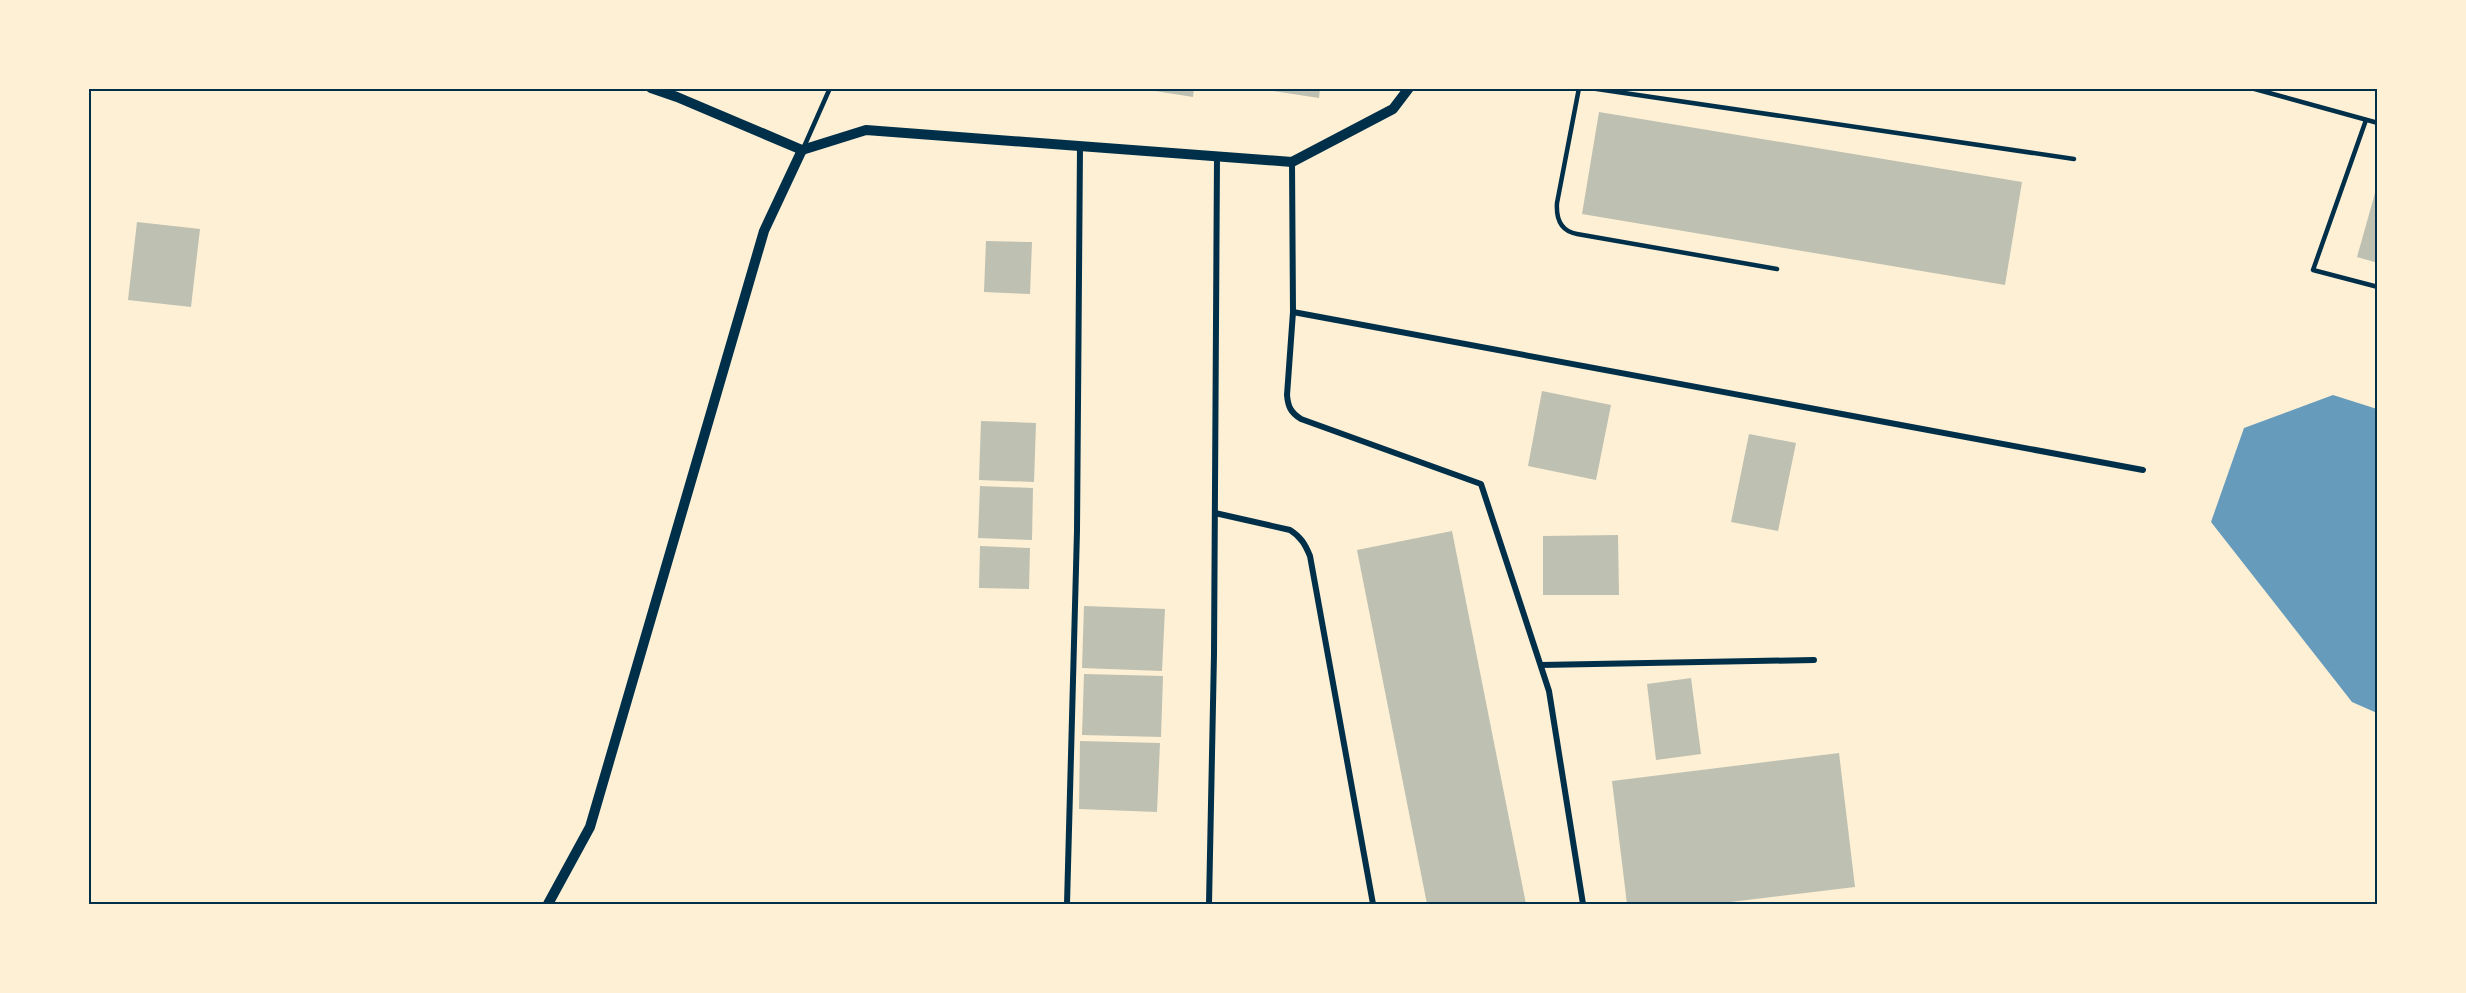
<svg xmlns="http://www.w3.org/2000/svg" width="2466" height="993" font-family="Overpass,sans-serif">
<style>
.water{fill:#669bbc}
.building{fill:#bec0b2}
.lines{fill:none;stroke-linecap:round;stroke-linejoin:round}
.service{stroke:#003049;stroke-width:4.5}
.minor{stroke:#003049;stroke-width:6}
.tertiary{stroke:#003049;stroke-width:10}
.neatline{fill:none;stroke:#003049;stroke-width:2}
</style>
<rect width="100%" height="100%" fill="#fdf0d5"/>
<polygon class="water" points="2333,395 2377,409 2377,713 2352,702 2211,522 2244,428"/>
<g class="building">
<polygon points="1136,88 1194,88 1193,97"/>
<polygon points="1253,88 1320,88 1319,98"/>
<polygon points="1599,112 2022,182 2005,285 1582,214"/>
<polygon points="2377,186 2378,186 2378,263 2357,257"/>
<polygon points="137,222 200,229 191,307 128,300"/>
<polygon points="986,241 1032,242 1030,294 984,292"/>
<polygon points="1542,391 1611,405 1596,480 1528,466"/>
<polygon points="981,421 1036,423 1034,482 979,480"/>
<polygon points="1749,434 1796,443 1778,531 1731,522"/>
<polygon points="980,486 1033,488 1032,540 978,538"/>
<polygon points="1452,531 1526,904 1427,904 1357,550"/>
<polygon points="1618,535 1619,595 1543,595 1543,536"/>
<polygon points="980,546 1030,548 1029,589 979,588"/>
<polygon points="1084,606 1165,609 1162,671 1082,668"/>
<polygon points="1084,674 1163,676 1161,737 1082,735"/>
<polygon points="1691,678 1701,754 1656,760 1647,684"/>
<polygon points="1080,741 1160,743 1157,812 1079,809"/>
<polygon points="1839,753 1855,887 1714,904 1627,904 1612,781"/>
</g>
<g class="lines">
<g class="service">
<path d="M1579,88L1557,203C1556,218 1560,231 1577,234L1777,269"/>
<polyline points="1590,88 2074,159"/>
<polyline points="2251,88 2378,123"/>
<polyline points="2366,120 2313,270 2378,287"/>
<polyline points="803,149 830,88"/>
</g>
<g class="minor">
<path d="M1292,162L1293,312L1287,395C1288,406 1290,412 1301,419L1481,484L1549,691L1583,904"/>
<polyline points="1293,312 2143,470"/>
<path d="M1215,513L1290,530C1301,537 1305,544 1310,556L1373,904"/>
<polyline points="1541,665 1814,660"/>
<polyline points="1067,904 1077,531 1080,147"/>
<polyline points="1209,904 1214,654 1217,157"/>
</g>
<g class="tertiary">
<polyline points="651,88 677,97 802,150 866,130 1292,162 1393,109 1409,88"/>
<polyline points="548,904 590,827 764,231 802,150"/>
</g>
</g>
<rect width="2466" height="993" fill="none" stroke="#fdf0d5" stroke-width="180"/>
<rect x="90" y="90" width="2286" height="813" class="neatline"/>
</svg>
